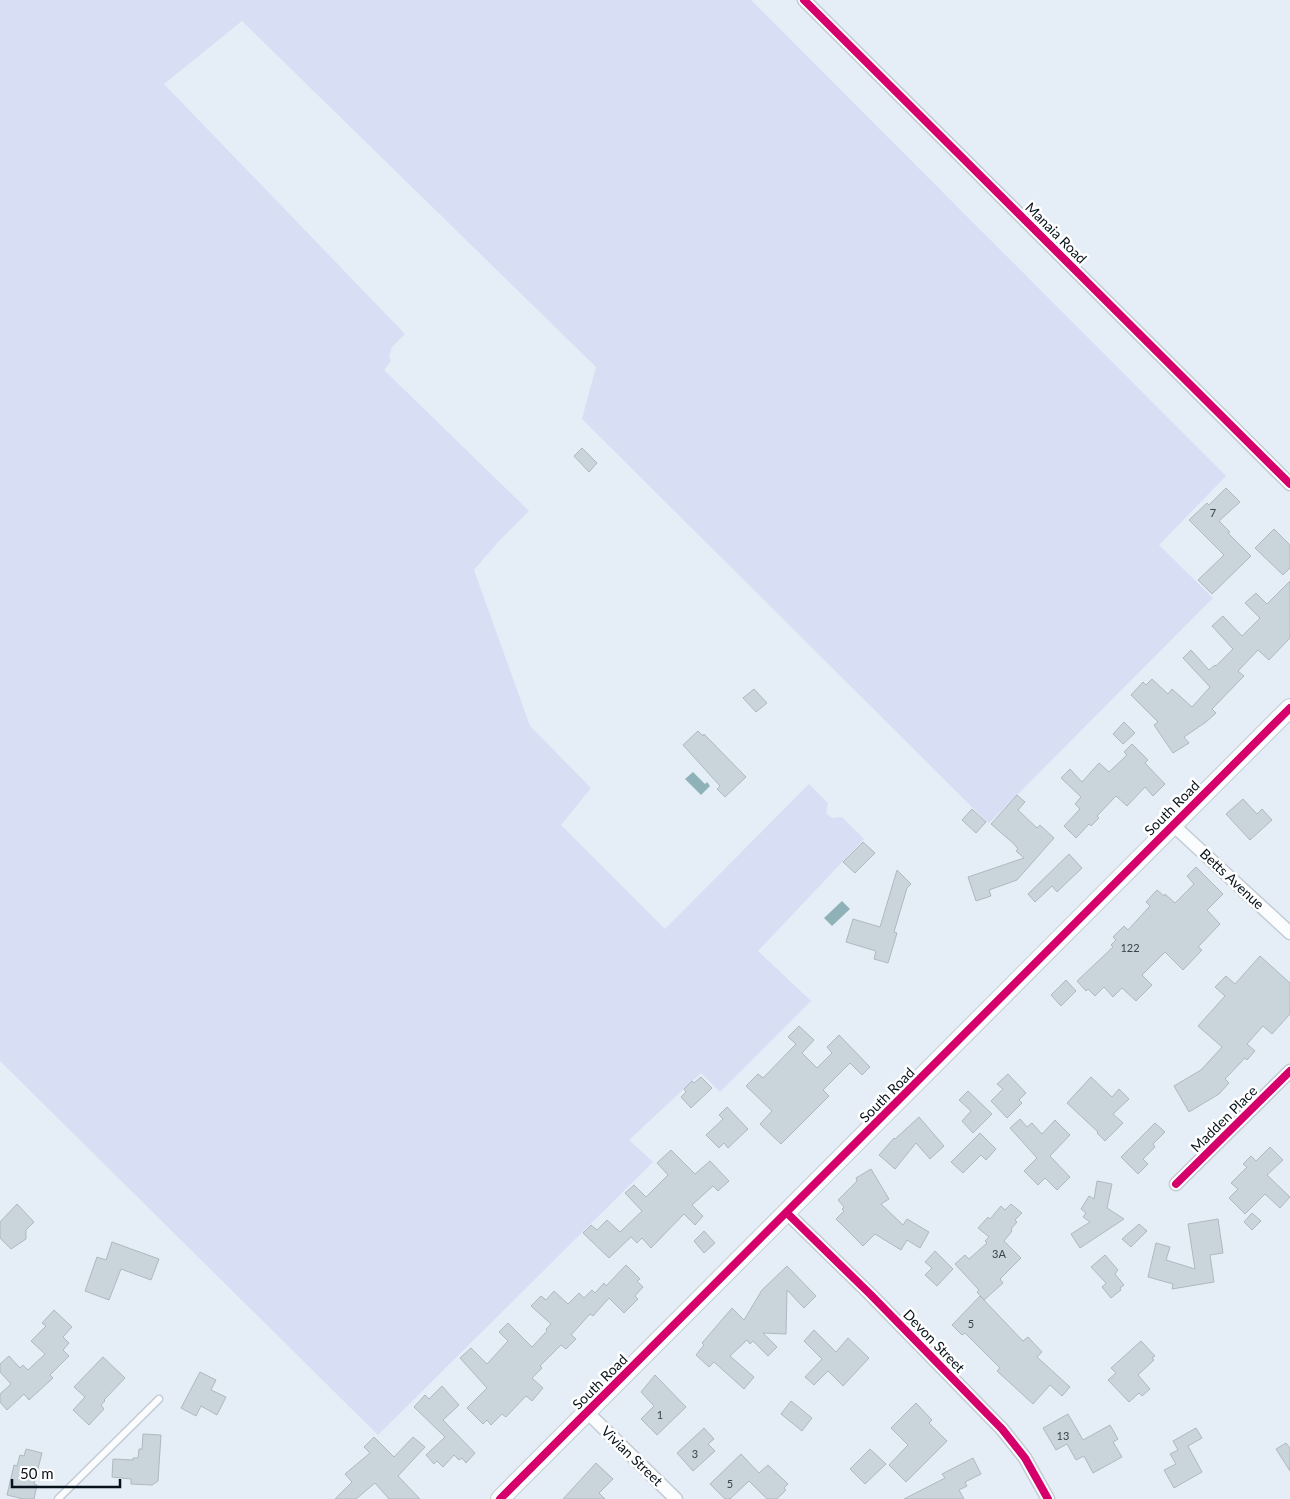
<svg xmlns="http://www.w3.org/2000/svg" width="1290" height="1499" font-family="Lato,sans-serif">
<style>
.green{fill:#d8def4}
.water{fill:#8eb2b7}
.building{fill:#c9d5db;stroke:#adb9bf}
.lines{fill:none;stroke-linecap:round;stroke-linejoin:round}
.lane-casing{stroke:#c3ccd5;stroke-width:9}
.street-casing{stroke:#c3ccd5;stroke-width:15}
.secondary-casing{stroke:#c3ccd5;stroke-width:20}
.lane{stroke:#fbfcfe;stroke-width:6}
.street{stroke:#fbfcfe;stroke-width:12}
.secondary{stroke:#fbfcfe;stroke-width:18}
.cycleway-casing{stroke:#fff;stroke-width:11}
.cycleway{stroke:#d6006c;stroke-width:8}
.labels{text-anchor:middle;stroke-width:5;stroke-linejoin:round;paint-order:stroke}
.number-label{font-size:11px;fill:#38434a}
.street-label{font-size:14px;fill:#071119;stroke:#fff}
</style>
<rect width="100%" height="100%" fill="#e5eef7"/>
<polygon class="green" points="0,0 751,0 1226,476 1159,545 1213,598 989,823 987,822 582,419 596,367 242,21 164,84 405,334 392,347 389,357 391,361 384,370 529,511 498,542 474,570 530,726 591,788 561,825 665,929 809,784 828,803 826,813 832,818 842,817 864,839 758,951 811,1001 720,1092 701,1073 629,1140 653,1162 378,1435 0,1061"/>
<g class="water">
<polygon points="693,772 705,784 707,782 710,786 701,795 685,779"/>
<polygon points="842,901 850,909 832,926 824,918"/>
</g>
<g class="building">
<polygon points="582,448 597,463 589,472 574,456"/>
<polygon points="1226,488 1240,502 1219,521 1230,532 1228,533 1251,556 1212,594 1198,580 1224,555 1189,520 1207,503 1209,505"/>
<polygon points="1274,529 1290,545 1290,568 1283,575 1255,548"/>
<polygon points="1290,581 1290,638 1269,660 1258,650 1238,671 1244,676 1212,709 1216,713 1206,722 1184,737 1189,743 1173,753 1154,725 1158,722 1131,695 1143,682 1146,685 1152,679 1168,694 1172,689 1192,707 1210,687 1183,658 1191,650 1209,670 1215,665 1216,666 1233,649 1212,626 1223,616 1242,636 1260,618 1245,603 1256,593 1267,604"/>
<polygon points="754,689 767,703 756,712 743,698"/>
<polygon points="1124,722 1135,733 1123,744 1113,734"/>
<polygon points="698,731 703,736 704,734 746,777 725,797 717,789 720,786 683,745"/>
<polygon points="1132,744 1148,760 1145,763 1165,784 1153,796 1145,787 1127,806 1116,796 1097,816 1099,818 1091,826 1089,824 1076,838 1064,826 1080,809 1075,804 1081,797 1061,778 1070,769 1082,782 1099,763 1109,772 1127,755 1124,752"/>
<polygon points="1017,795 1025,802 1018,810 1037,828 1040,825 1054,838 1017,880 989,890 991,896 976,901 968,877 1024,858 1016,851 1018,849 1014,844 991,824"/>
<polygon points="1243,799 1257,814 1262,809 1272,820 1250,840 1226,814"/>
<polygon points="972,809 986,822 976,833 962,820"/>
<polygon points="863,842 875,853 855,873 843,862"/>
<polygon points="1069,854 1082,868 1057,892 1052,886 1035,902 1028,894"/>
<polygon points="1196,867 1223,894 1207,910 1220,924 1198,947 1202,950 1183,970 1165,952 1142,975 1152,985 1136,1001 1122,988 1113,997 1104,987 1095,996 1088,989 1086,991 1077,981 1113,947 1111,945 1116,940 1113,937 1124,926 1128,930 1150,906 1146,902 1157,890 1164,896 1165,894 1175,903 1194,884 1187,876"/>
<polygon points="897,870 911,884 907,888 894,932 897,933 888,963 874,959 876,951 846,942 853,919 880,927"/>
<polygon points="1260,956 1290,983 1290,1014 1272,1034 1263,1026 1247,1044 1255,1051 1247,1060 1245,1058 1225,1079 1229,1083 1219,1094 1189,1112 1174,1086 1201,1070 1222,1047 1198,1026 1225,996 1215,987 1226,976 1235,984"/>
<polygon points="1066,980 1076,991 1061,1006 1051,995"/>
<polygon points="799,1026 814,1040 802,1053 817,1068 832,1053 827,1047 839,1035 870,1067 862,1075 850,1063 823,1090 829,1096 781,1144 760,1124 772,1111 746,1086 758,1074 763,1078 796,1044 788,1037"/>
<polygon points="1008,1074 1026,1093 1019,1100 1022,1103 1007,1118 991,1101 1003,1089 997,1084"/>
<polygon points="701,1077 712,1088 691,1108 681,1097 686,1092 684,1089 692,1081 694,1083"/>
<polygon points="1091,1077 1112,1097 1119,1089 1129,1099 1113,1114 1123,1123 1105,1141 1097,1133 1098,1132 1067,1103"/>
<polygon points="968,1091 992,1114 973,1133 962,1121 971,1111 959,1100"/>
<polygon points="727,1107 748,1129 728,1148 724,1143 719,1148 706,1135 723,1119 719,1115"/>
<polygon points="919,1117 944,1146 930,1159 916,1143 895,1169 879,1155 894,1138 895,1139"/>
<polygon points="1020,1119 1027,1127 1032,1123 1042,1134 1055,1120 1070,1135 1050,1156 1070,1177 1057,1190 1045,1178 1038,1185 1024,1171 1037,1158 1010,1128"/>
<polygon points="1155,1123 1165,1132 1153,1144 1155,1147 1143,1159 1148,1164 1138,1174 1121,1157"/>
<polygon points="980,1133 996,1149 986,1160 981,1155 963,1173 951,1162"/>
<polygon points="1270,1147 1283,1160 1267,1175 1290,1197 1280,1208 1265,1194 1245,1214 1229,1198 1238,1189 1231,1183 1247,1167 1243,1164 1251,1156 1256,1161"/>
<polygon points="671,1150 695,1174 710,1161 729,1181 718,1191 713,1186 692,1205 703,1216 695,1225 684,1214 651,1248 642,1238 637,1243 631,1237 609,1258 583,1233 591,1225 597,1230 607,1220 620,1232 642,1211 625,1193 634,1185 646,1197 668,1175 657,1163"/>
<polygon points="871,1169 889,1199 881,1204 903,1225 907,1219 929,1232 920,1248 907,1240 901,1250 875,1234 863,1246 836,1219 844,1211 842,1209 844,1207 838,1200 857,1181 856,1178"/>
<polygon points="1097,1181 1112,1184 1107,1208 1124,1219 1080,1248 1071,1234 1090,1222 1083,1217 1086,1213 1081,1209 1089,1196 1094,1199"/>
<polygon points="17,1204 34,1222 26,1230 26,1239 11,1249 0,1238 0,1222"/>
<polygon points="1011,1204 1022,1213 1015,1220 1017,1222 1011,1229 1012,1231 1004,1241 1021,1258 1000,1279 1003,1283 984,1300 977,1292 979,1290 955,1264 965,1255 969,1259 987,1243 985,1241 989,1237 978,1228 988,1217 990,1219 1001,1206 1005,1210"/>
<polygon points="1252,1213 1261,1221 1252,1230 1244,1222"/>
<polygon points="1218,1219 1223,1253 1210,1255 1214,1282 1172,1289 1173,1284 1148,1277 1156,1243 1170,1247 1166,1260 1195,1269 1188,1224"/>
<polygon points="1139,1224 1147,1231 1131,1247 1122,1239"/>
<polygon points="704,1231 715,1243 704,1253 694,1241"/>
<polygon points="112,1242 159,1259 151,1280 121,1269 109,1300 85,1291 97,1257 106,1260"/>
<polygon points="935,1251 953,1269 937,1286 925,1275 932,1268 925,1262"/>
<polygon points="1105,1255 1118,1270 1115,1274 1124,1285 1120,1288 1121,1290 1111,1298 1102,1287 1106,1283 1091,1267"/>
<polygon points="626,1265 640,1279 637,1281 643,1287 635,1296 638,1299 624,1313 609,1298 593,1316 590,1314 571,1335 576,1339 566,1349 561,1345 540,1366 542,1368 532,1378 543,1388 532,1401 526,1396 506,1417 502,1414 491,1425 487,1420 483,1424 467,1408 487,1388 460,1358 471,1348 487,1364 508,1341 499,1332 508,1323 532,1347 547,1331 546,1329 551,1324 531,1306 541,1296 546,1300 554,1291 568,1304 579,1293 584,1298 592,1290 595,1293 604,1283 606,1286"/>
<polygon points="787,1266 816,1296 804,1308 787,1290 786,1334 763,1333 777,1347 768,1356 753,1341 750,1344 747,1340 730,1356 754,1377 744,1389 714,1362 709,1367 696,1355 704,1345 702,1343 732,1308 744,1320 762,1290"/>
<polygon points="980,1296 1023,1341 1028,1337 1042,1352 1037,1357 1070,1387 1062,1396 1050,1385 1033,1404 997,1371 1000,1368 965,1333 962,1335 952,1325"/>
<polygon points="54,1310 72,1327 63,1337 69,1343 63,1350 69,1356 50,1375 53,1378 29,1400 24,1394 7,1410 0,1402 0,1394 11,1384 0,1372 0,1364 9,1356 20,1368 23,1365 28,1370 45,1354 31,1341 46,1326 42,1323"/>
<polygon points="814,1330 836,1352 848,1338 869,1358 843,1386 828,1371 814,1385 805,1377 822,1359 804,1341"/>
<polygon points="1141,1341 1155,1356 1152,1358 1154,1360 1138,1375 1150,1389 1142,1396 1139,1393 1129,1402 1108,1380 1116,1373 1111,1368"/>
<polygon points="103,1357 125,1378 104,1400 105,1401 101,1405 104,1409 89,1425 73,1410 85,1397 74,1387"/>
<polygon points="200,1372 216,1380 211,1390 226,1397 217,1415 201,1406 196,1416 181,1408"/>
<polygon points="655,1375 686,1407 657,1435 641,1419 654,1406 641,1392"/>
<polygon points="442,1386 459,1405 443,1420 475,1453 466,1463 462,1458 459,1460 454,1455 443,1467 437,1461 434,1464 426,1455 445,1437 414,1407 425,1395 429,1399"/>
<polygon points="791,1401 812,1418 802,1431 781,1414"/>
<polygon points="916,1403 932,1420 929,1423 947,1441 906,1482 889,1465 908,1445 891,1428"/>
<polygon points="1068,1414 1083,1440 1110,1425 1118,1439 1113,1442 1122,1457 1093,1473 1084,1456 1076,1460 1067,1444 1056,1450 1043,1428"/>
<polygon points="704,1428 714,1439 708,1444 715,1451 693,1471 677,1453"/>
<polygon points="1196,1428 1202,1438 1188,1446 1202,1472 1174,1488 1164,1470 1176,1464 1170,1454 1178,1450 1173,1441"/>
<polygon points="143,1434 161,1435 158,1481 152,1485 131,1484 131,1479 112,1477 113,1459 133,1460 133,1458 138,1458 139,1449 142,1449"/>
<polygon points="374,1437 394,1457 413,1437 425,1447 398,1476 420,1499 389,1499 375,1483 356,1499 335,1499 352,1482 345,1474 370,1453 364,1447"/>
<polygon points="1286,1443 1290,1448 1290,1471 1276,1449"/>
<polygon points="26,1449 42,1453 34,1484 37,1485 34,1499 23,1499 7,1495 14,1465 17,1466 20,1455 24,1456"/>
<polygon points="870,1449 886,1464 865,1484 850,1469"/>
<polygon points="741,1454 759,1473 768,1465 788,1484 784,1488 786,1490 777,1499 767,1499 749,1481 730,1499 725,1499 710,1484"/>
<polygon points="973,1458 981,1474 965,1482 967,1486 959,1490 964,1499 904,1499 945,1478 942,1474"/>
<polygon points="596,1463 613,1479 599,1493 605,1499 563,1499"/>
</g>
<g class="lines">
<defs>
<polyline id="lane" points="58,1499 159,1399"/>
<g id="street">
<polyline points="804,0 1290,484"/>
<polyline points="1173,825 1290,933"/>
<polyline points="1176,1184 1290,1071"/>
<polyline points="787,1213 870,1294 1002,1429 1025,1458 1048,1499"/>
<polyline points="587,1412 676,1499"/>
</g>
<polyline id="secondary" points="500,1499 1290,708"/>
</defs>
<use href="#lane" class="lane-casing"/>
<use href="#street" class="street-casing"/>
<use href="#secondary" class="secondary-casing"/>
<use href="#lane" class="lane"/>
<use href="#street" class="street"/>
<use href="#secondary" class="secondary"/>
<defs>
<g id="cycleway">
<polyline points="804,0 1290,484"/>
<polyline points="1176,1184 1290,1071"/>
<polyline points="787,1213 870,1294 1002,1429 1025,1458 1048,1499"/>
<polyline points="500,1499 1290,708"/>
</g>
</defs>
<use href="#cycleway" class="cycleway-casing"/>
<use href="#cycleway" class="cycleway"/>
</g>
<g class="labels">
<g class="number-label">
<text x="1213" y="517">7</text>
<text x="1130" y="952">122</text>
<text x="999" y="1258">3A</text>
<text x="971" y="1328">5</text>
<text x="660" y="1419">1</text>
<text x="1063" y="1440">13</text>
<text x="695" y="1458">3</text>
<text x="730" y="1488">5</text>
</g>
<g class="street-label">
<text transform="translate(1056 233) rotate(45)" y="5">Manaia Road</text>
<text transform="translate(1172 808) rotate(-45)" y="5">South Road</text>
<text transform="translate(1232 879) rotate(43)" y="5">Betts Avenue</text>
<text transform="translate(887 1095) rotate(-45)" y="5">South Road</text>
<text transform="translate(1224 1119) rotate(-45)" y="5">Madden Place</text>
<text transform="translate(934 1341) rotate(46)" y="5">Devon Street</text>
<text transform="translate(600 1382) rotate(-45)" y="5">South Road</text>
<text transform="translate(632 1456) rotate(44)" y="5">Vivian Street</text>
</g>
</g>
<path d="M12 1479v8h108v-8" fill="none" stroke="#071119" stroke-width="2.5"/>
<text x="20" y="1479" font-size="15" fill="#071119" stroke="#ffffff" stroke-width="4" paint-order="stroke">50 m</text>
</svg>
